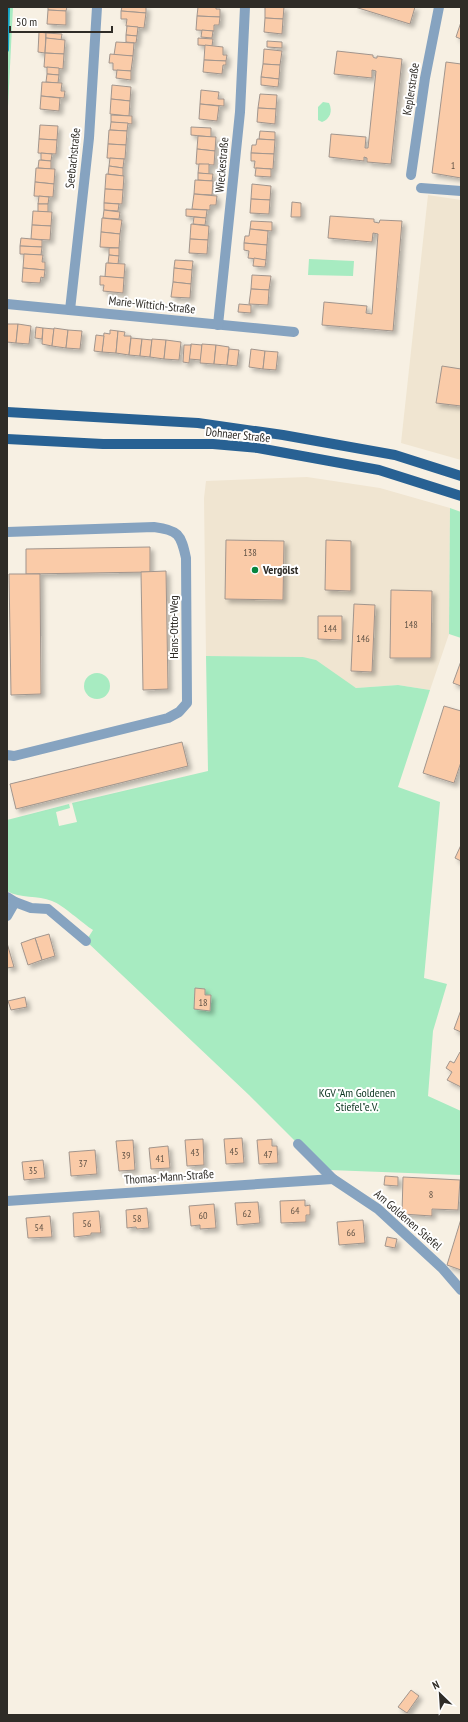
<svg xmlns="http://www.w3.org/2000/svg" width="468" height="1722" font-family="'PT Sans Narrow',sans-serif">
<style>
.built{fill:#f0e5d1}
.green{fill:#a7ebc1}
.lines{fill:none;stroke-linecap:round;stroke-linejoin:round}
.stream{stroke:#13a2c5;stroke-width:4}
.building{fill:#facba8;stroke:#a1958d;filter:url(#shadow)}
.minor{stroke:#86a3c0;stroke-width:10}
.major{stroke:#286193;stroke-width:10}
.poi-dot{fill:#06853f;stroke:#fff;stroke-width:1.5}
.labels{text-anchor:middle;stroke-width:4;stroke-linejoin:round;paint-order:stroke}
.number-label{font-size:10px;fill:#625447}
.street-label{font-size:12px;fill:#2f2c27;stroke:#fff}
.poi-label{font-size:12px;font-weight:bold;fill:#2f2c27;stroke:#fff;text-anchor:start}
.park-label{font-size:12px;fill:#0b341f;stroke:#fff}
</style>
<defs>
<filter id="shadow"><feDropShadow dx="3.5" dy="3.5" stdDeviation="2" flood-color="#0004"/></filter>
</defs>
<rect width="100%" height="100%" fill="#f7f0e3"/>
<g class="built">
<polygon points="428,195 461,200 461,460 401,443"/>
<polygon points="307,477 380,488 450,508 449,634 430,690 398,685 356,688 303,657 206,656 204,498 206,481"/>
</g>
<g class="green">
<polygon points="7,7 13,7 7,126"/>
<path d="M323,102L329,103C333,111 330,119 322,122L318,120V107Z"/>
<polygon points="309,259 354,261 353,276 308,275"/>
<polygon points="450,508 461,512 461,638 449,634"/>
<path d="M206,656L303,657L316,660L356,688L398,685L430,690L398,787L440,802L424,978L447,984L433,1031L428,1096L461,1111V1175L329,1170L298,1144L249,1095L86,941L93,930C82,923 63,905 52,901C38,895 20,899 7,891V820L69,804L70,808L56,812L59,826L77,822L72,803L208,771Z"/>
<circle cx="97" cy="686" r="13"/>
</g>
<g class="lines">
<polyline class="stream" points="7,50 8,7"/>
</g>
<g class="building">
<polygon points="48,7 67,7 66,11 48,10"/>
<polygon points="122,7 146,7 146,13 121,11"/>
<polygon points="198,7 216,7 216,9 220,9 220,17 197,16"/>
<polygon points="265,7 284,7 283,19 265,18"/>
<polygon points="355,7 415,7 410,24"/>
<polygon points="48,10 66,11 66,25 47,24"/>
<polygon points="121,11 146,13 144,28 126,26 127,19 121,19"/>
<polygon points="197,16 220,17 219,25 214,25 214,31 196,30"/>
<polygon points="265,18 283,19 282,34 264,32"/>
<polygon points="461,22 461,39 456,37"/>
<polygon points="127,26 138,27 137,36 126,35"/>
<polygon points="202,30 213,31 212,38 201,37"/>
<polygon points="39,32 46,33 45,53 38,52"/>
<polygon points="46,33 62,34 61,40 46,38"/>
<polygon points="126,35 137,36 136,43 126,42"/>
<polygon points="46,38 65,40 64,54 45,53"/>
<polygon points="198,38 213,39 212,46 198,45"/>
<polygon points="267,41 282,42 282,48 267,47"/>
<polygon points="116,42 134,43 133,56 114,55"/>
<polygon points="205,45 223,47 223,55 227,55 226,61 204,60"/>
<polygon points="264,49 282,51 280,65 263,64"/>
<polygon points="337,51 373,55 373,57 375,58 377,58 377,56 402,59 391,164 367,162 367,158 364,157 364,161 329,157 331,134 366,137 365,148 368,148 376,71 372,70 372,78 334,74"/>
<polygon points="45,53 64,54 63,69 44,67"/>
<polygon points="110,54 133,56 131,71 113,70 113,63 109,63"/>
<polygon points="204,60 226,61 226,65 223,65 222,74 203,72"/>
<polygon points="446,62 461,64 461,178 432,173"/>
<polygon points="263,64 280,65 279,79 261,77"/>
<polygon points="47,67 59,68 59,75 47,74"/>
<polygon points="117,70 131,71 131,80 116,78"/>
<polygon points="47,74 59,75 58,83 46,82"/>
<polygon points="261,77 279,79 278,87 261,85"/>
<polygon points="42,82 62,83 61,91 65,91 64,98 41,96"/>
<polygon points="112,85 131,87 130,101 111,99"/>
<polygon points="201,90 219,92 218,99 224,99 224,106 200,104"/>
<polygon points="260,94 277,95 276,109 258,108"/>
<polygon points="41,96 60,98 59,111 40,109"/>
<polygon points="111,99 130,101 129,116 110,114"/>
<polygon points="200,104 219,106 217,121 199,119"/>
<polygon points="258,108 276,109 275,124 257,122"/>
<polygon points="111,115 132,116 132,124 111,122"/>
<polygon points="111,122 128,123 127,131 110,130"/>
<polygon points="40,125 58,126 57,140 39,139"/>
<polygon points="191,127 211,128 211,137 191,135"/>
<polygon points="109,130 127,131 126,145 108,144"/>
<polygon points="260,131 275,132 275,140 259,139"/>
<polygon points="198,136 216,137 215,151 197,149"/>
<polygon points="39,139 57,140 56,154 38,153"/>
<polygon points="257,139 275,140 274,154 251,153 252,145 256,145"/>
<polygon points="108,144 126,145 125,159 107,158"/>
<polygon points="197,149 215,151 214,165 196,164"/>
<polygon points="41,153 52,154 51,161 41,160"/>
<polygon points="251,153 274,154 273,169 254,168 255,161 251,161"/>
<polygon points="110,158 124,159 123,168 109,166"/>
<polygon points="39,160 51,161 51,169 38,168"/>
<polygon points="199,164 209,164 209,174 198,173"/>
<polygon points="109,166 123,168 123,176 108,174"/>
<polygon points="36,168 55,169 54,184 35,182"/>
<polygon points="256,168 271,169 271,177 255,176"/>
<polygon points="198,173 213,174 212,181 198,180"/>
<polygon points="106,174 124,176 123,190 105,189"/>
<polygon points="195,180 213,181 212,195 194,194"/>
<polygon points="35,182 54,184 53,197 34,196"/>
<polygon points="252,184 271,186 270,200 251,199"/>
<polygon points="105,189 123,190 122,204 104,203"/>
<polygon points="194,194 217,196 216,205 210,205 210,210 192,209"/>
<polygon points="39,196 49,197 48,204 38,204"/>
<polygon points="251,199 270,200 269,214 250,213"/>
<polygon points="292,202 301,203 301,217 291,217"/>
<polygon points="104,203 119,204 118,211 104,210"/>
<rect x="38" y="204" width="10" height="8"/>
<polygon points="186,209 207,210 206,218 186,216"/>
<polygon points="104,210 120,212 119,219 103,218"/>
<polygon points="33,211 52,212 51,226 32,225"/>
<polygon points="330,216 374,219 374,222 379,223 380,220 402,221 393,331 322,325 324,302 367,306 366,313 372,314 378,234 373,233 372,242 328,238"/>
<polygon points="194,217 206,218 205,225 193,224"/>
<polygon points="102,218 122,220 120,234 101,232"/>
<polygon points="251,221 272,222 272,231 250,229"/>
<polygon points="191,224 209,226 208,240 190,239"/>
<polygon points="32,225 51,226 50,240 31,239"/>
<polygon points="250,229 268,231 267,245 244,243 245,236 249,236"/>
<polygon points="101,232 120,234 119,248 100,247"/>
<polygon points="21,238 42,240 42,247 20,246"/>
<polygon points="190,239 208,240 207,254 189,253"/>
<polygon points="244,243 267,245 266,260 248,258 249,251 244,250"/>
<polygon points="20,246 42,247 41,255 20,254"/>
<polygon points="109,248 119,248 119,256 109,255"/>
<polygon points="24,254 43,255 42,262 45,262 45,270 23,268"/>
<polygon points="109,255 119,256 118,264 108,263"/>
<polygon points="254,258 266,260 265,267 253,266"/>
<polygon points="175,260 193,261 192,270 174,268"/>
<polygon points="106,263 125,264 124,278 105,277"/>
<polygon points="23,268 45,270 44,278 41,277 40,283 22,282"/>
<polygon points="174,268 192,270 191,284 173,282"/>
<polygon points="252,275 271,276 269,290 251,289"/>
<polygon points="100,276 124,278 123,293 103,291 104,285 100,285"/>
<polygon points="173,282 191,284 190,298 171,297"/>
<polygon points="251,289 269,290 268,305 249,304"/>
<polygon points="239,304 251,305 251,313 238,312"/>
<polygon points="7,324 18,324 16,343 7,342"/>
<polygon points="18,324 31,326 29,344 16,343"/>
<polygon points="36,327 43,328 42,339 35,338"/>
<polygon points="43,328 54,329 52,346 42,344"/>
<polygon points="54,328 68,330 66,348 52,346"/>
<polygon points="68,330 82,331 80,349 66,348"/>
<polygon points="110,330 118,331 116,353 102,352 104,333 110,334"/>
<polygon points="118,331 125,332 124,336 131,336 129,355 116,353"/>
<polygon points="96,335 104,336 102,352 94,351"/>
<polygon points="131,338 142,339 140,356 129,355"/>
<polygon points="142,339 152,340 150,357 140,356"/>
<polygon points="152,339 166,340 164,359 150,357"/>
<polygon points="166,340 181,342 179,360 164,359"/>
<polygon points="191,344 202,345 201,360 189,359"/>
<polygon points="202,344 216,345 214,364 200,363"/>
<polygon points="184,345 191,345 189,363 183,362"/>
<polygon points="216,345 229,347 227,365 214,364"/>
<polygon points="229,349 239,350 237,366 227,365"/>
<polygon points="251,349 265,351 263,369 249,367"/>
<polygon points="265,351 278,352 276,370 263,369"/>
<polygon points="442,366 461,369 461,406 436,403"/>
<polygon points="226,540 284,541 283,600 225,599"/>
<polygon points="326,540 351,541 351,591 325,590"/>
<polygon points="150,547 150,572 26,574 26,549"/>
<polygon points="166,571 168,689 143,690 141,572"/>
<polygon points="9,574 40,574 41,694 11,695"/>
<polygon points="391,590 432,591 431,658 390,658"/>
<polygon points="354,604 375,605 372,672 351,671"/>
<polygon points="318,616 342,616 342,640 318,639"/>
<polygon points="461,661 461,686 453,683"/>
<polygon points="444,706 461,711 461,762 454,783 423,773"/>
<polygon points="182,742 188,766 16,809 10,784"/>
<polygon points="461,845 461,861 455,858"/>
<polygon points="49,934 55,956 42,960 35,938"/>
<polygon points="35,938 42,960 28,965 21,943"/>
<polygon points="7,943 14,967 7,968"/>
<polygon points="195,988 205,989 205,995 211,995 210,1011 194,1009"/>
<polygon points="25,997 27,1007 11,1010 8,1001"/>
<polygon points="461,1010 461,1032 454,1029"/>
<polygon points="460,1052 461,1053 461,1087 447,1080 452,1072 446,1068 450,1061 454,1063"/>
<polygon points="242,1138 244,1163 226,1164 224,1139"/>
<polygon points="203,1139 204,1165 187,1166 185,1140"/>
<polygon points="272,1139 272,1146 277,1146 278,1163 259,1164 257,1140"/>
<polygon points="133,1140 135,1170 119,1171 116,1141"/>
<polygon points="168,1146 170,1168 151,1169 149,1148"/>
<polygon points="95,1150 97,1174 71,1176 69,1152"/>
<polygon points="43,1160 45,1178 24,1180 22,1162"/>
<polygon points="385,1176 398,1177 398,1186 384,1185"/>
<polygon points="403,1177 460,1180 458,1210 432,1209 432,1216 402,1214"/>
<polygon points="305,1200 305,1206 310,1205 310,1215 306,1215 306,1222 281,1223 280,1201"/>
<polygon points="258,1202 260,1223 237,1225 235,1203"/>
<polygon points="214,1204 216,1228 200,1229 200,1225 191,1226 189,1206"/>
<polygon points="147,1208 149,1228 137,1229 136,1227 127,1228 126,1210"/>
<polygon points="99,1211 101,1233 91,1233 91,1235 74,1237 73,1213"/>
<polygon points="50,1216 52,1237 28,1238 26,1218"/>
<polygon points="461,1219 461,1270 447,1265"/>
<polygon points="363,1220 365,1243 339,1245 337,1222"/>
<polygon points="387,1237 397,1239 395,1248 385,1246"/>
<polygon points="411,1690 419,1696 407,1713 398,1707"/>
</g>
<g class="lines">
<g class="minor">
<polyline points="411,175 425,78 439,7"/>
<polyline points="421,188 461,191"/>
<polyline points="7,304 294,332"/>
<polyline points="70,310 89,138 97,7"/>
<polyline points="218,325 240,112 245,7"/>
<path d="M7,532L154,527C178,530 181,534 186,558L187,703L179,712L168,718L14,756L7,755"/>
<polyline points="7,897 15,902 31,908 48,909 86,941"/>
<polyline points="7,916 15,902"/>
<polyline points="298,1144 333,1179 378,1209 442,1268 461,1290"/>
<polyline points="7,1201 333,1179"/>
</g>
<g class="major">
<polyline points="7,412 198,423 283,435 395,455 461,476"/>
<polyline points="7,439 103,444 213,444 258,448 379,470 461,496"/>
</g>
</g>
<circle class="poi-dot" cx="255" cy="570" r="4"/>
<g class="labels">
<g class="number-label">
<text x="453" y="169">1</text>
<text x="250" y="556">138</text>
<text x="411" y="628">148</text>
<text x="330" y="632">144</text>
<text x="363" y="642">146</text>
<text x="203" y="1006">18</text>
<text x="234" y="1155">45</text>
<text x="195" y="1156">43</text>
<text x="268" y="1158">47</text>
<text x="126" y="1159">39</text>
<text x="160" y="1162">41</text>
<text x="83" y="1167">37</text>
<text x="33" y="1174">35</text>
<text x="431" y="1198">8</text>
<text x="295" y="1214">64</text>
<text x="247" y="1217">62</text>
<text x="203" y="1219">60</text>
<text x="137" y="1222">58</text>
<text x="87" y="1227">56</text>
<text x="39" y="1231">54</text>
<text x="351" y="1236">66</text>
</g>
<g class="street-label">
<text transform="translate(411 89) rotate(-81)" y="4">Keplerstraße</text>
<text transform="translate(73 158) rotate(-84)" y="4">Seebachstraße</text>
<text transform="translate(222 165) rotate(-85)" y="4">Wieckestraße</text>
<text transform="translate(152 305) rotate(6)" y="4">Marie-Wittich-Straße</text>
<text transform="translate(238 435) rotate(6)" y="4">Dohnaer Straße</text>
<text transform="translate(174 627) rotate(-90)" y="4">Hans-Otto-Weg</text>
<text transform="translate(169 1177) rotate(-4)" y="4">Thomas-Mann-Straße</text>
<text transform="translate(408 1220) rotate(41)" y="4">Am Goldenen Stiefel</text>
</g>
<g class="poi-label">
<text x="263" y="574">Vergölst</text>
</g>
<g class="park-label">
<text x="357" y="1097">KGV "Am Goldenen<tspan x="357" dy="14">Stiefel"e.V.</tspan></text>
</g>
</g>
<rect width="468" height="1722" fill="none" stroke="#2f2c27" stroke-width="16"/>
<g transform="translate(440 1694) rotate(335)" stroke="#ffffff" stroke-width="3" paint-order="stroke">
<path d="M0-3L7 15L0 10L-7 15Z" fill="#2f2c27"/>
<text y="-6" font-size="11" font-weight="bold" text-anchor="middle" fill="#2f2c27">N</text>
</g>
<path d="M10 26v6h102v-6" fill="none" stroke="#2f2c27" stroke-width="2"/>
<text x="16" y="26" font-size="12" fill="#2f2c27" stroke="#ffffff" stroke-width="3" paint-order="stroke">50 m</text>
</svg>
